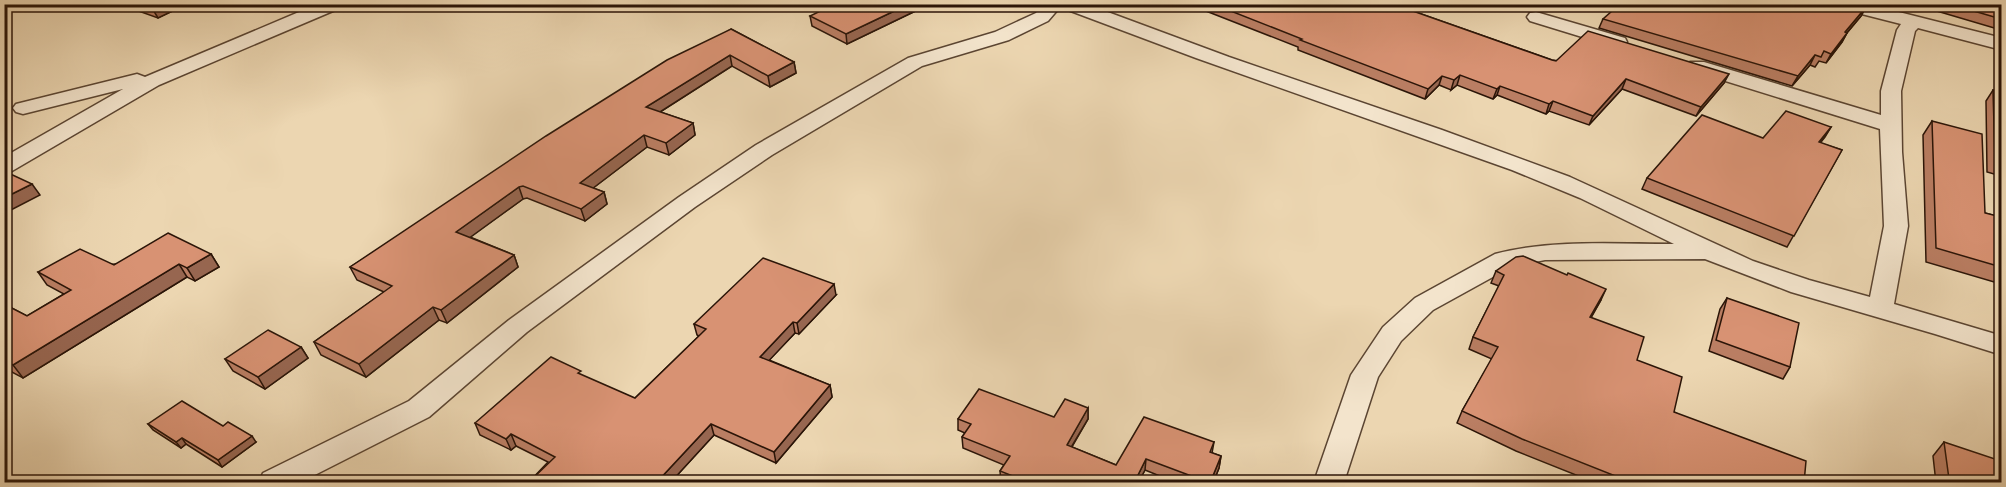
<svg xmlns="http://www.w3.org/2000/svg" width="2006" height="487" font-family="Cardo,serif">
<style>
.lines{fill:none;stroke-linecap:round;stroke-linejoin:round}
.street-casing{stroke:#5b4532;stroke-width:3}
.street{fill:#f3e4cc;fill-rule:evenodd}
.wall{fill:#ba7e63;stroke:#2b1508;stroke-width:1.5}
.shaded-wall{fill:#976650;stroke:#2b1508;stroke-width:1.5}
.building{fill:#d89273;stroke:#2b1508;stroke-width:1.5}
</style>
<rect width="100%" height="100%" fill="#ecd6b1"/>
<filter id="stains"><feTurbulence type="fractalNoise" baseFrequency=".00333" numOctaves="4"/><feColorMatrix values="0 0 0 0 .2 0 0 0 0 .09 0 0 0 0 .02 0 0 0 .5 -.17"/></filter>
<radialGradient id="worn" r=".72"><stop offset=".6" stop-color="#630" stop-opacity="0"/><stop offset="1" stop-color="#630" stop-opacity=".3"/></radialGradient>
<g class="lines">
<defs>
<g id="street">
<polygon points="318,4 343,4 340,8 159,85 12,171 4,172 4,157 123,89 23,114 16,112 13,108 16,104 137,74 145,77"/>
<path d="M1043,4H1086L1229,57L1442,130L1570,177L1753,261L1809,280L1870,297L1884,226L1880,129L1690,70L1687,66L1690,62H1704L1881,115V91L1897,30L1901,24L1838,8L1835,4H1867L2002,38V50L1918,28L1915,31L1901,91L1902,152L1908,226L1894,304L2002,336V355L1935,334L1791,292L1705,259L1545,260L1511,267L1433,310L1401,341L1378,377L1344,482H1314L1351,375L1383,327L1415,298L1495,254C1553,239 1615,244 1674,244L1580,198L1512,170L1196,58L1060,7L1048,21L1009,40L922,66L772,155L695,207L527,332L429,417L301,482H259L263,473L409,401L509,320L679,197L756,145L908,58L995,32L1036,13Z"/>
<polygon points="1536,12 1625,38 1627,42 1625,46 1618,48 1530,21 1527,17 1530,13"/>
</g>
</defs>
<use href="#street" class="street-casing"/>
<use href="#street" class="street"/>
</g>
<g class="wall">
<polygon points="119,4 187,4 158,18"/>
<polygon points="930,4 847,44 812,26 810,16"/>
<polygon points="1188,4 1393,4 1552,60 1724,83 1696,116 1622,89 1589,125 1549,111 1546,114 1497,95 1493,99 1457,85 1451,90 1439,85 1425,99 1298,50 1298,47"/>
<polygon points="1913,4 2001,4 2001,30"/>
<polygon points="1866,7 1861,16 1847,33 1842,42 1826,63 1819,61 1815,67 1810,65 1792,86 1599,28 1603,19"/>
<polygon points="731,29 794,62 796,73 770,87 732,66 660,112 693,123 695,135 669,155 647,147 593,188 604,192 607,204 585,221 527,198 523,199 470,237 514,255 518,267 447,323 439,320 366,377 321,355 314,342 384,292 357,280 350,267"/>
<polygon points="2001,69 2001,176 1987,172 1986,101 1993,90 2000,92"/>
<polygon points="1932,121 1985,213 2001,217 2001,284 1926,262 1923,135"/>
<polygon points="1831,127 1820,143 1842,150 1787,247 1642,189 1647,178 1763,138"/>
<polygon points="211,254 219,267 195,281 187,277 23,378 12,372 4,376 4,304 27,316 64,294 47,285 38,272"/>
<polygon points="1496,271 1601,300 1591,318 1637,360 1674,412 1804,483 1596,483 1516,451 1457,423 1462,411 1492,359 1469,349 1473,337 1499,286 1491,283"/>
<polygon points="836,295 799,334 795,333 769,360 830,385 832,397 776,463 714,435 670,483 528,483 548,462 516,446 511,450 480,435 475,423 635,398 699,336 697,335 694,324"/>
<polygon points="1727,298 1790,367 1783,379 1709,351 1720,309"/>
<polygon points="301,347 308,358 265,389 233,371 225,359"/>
<polygon points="1088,408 1088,419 1072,447 1116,465 1214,442 1212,453 1221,456 1219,468 1213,483 1177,483 1145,470 1138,483 1001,483 1000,471 1004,465 963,448 962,437 965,433 958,430 958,419 1054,417"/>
<polygon points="148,424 223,426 256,442 222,467 186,444 181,448 153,430"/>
<polygon points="1944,442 2001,483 1936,483 1933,456"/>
</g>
<g class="shaded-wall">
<polygon points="160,4 187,4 158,18 152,8"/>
<polygon points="909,4 930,4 847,44 846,34"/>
<polygon points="1866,7 1861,16 1839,42 1845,32"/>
<polygon points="1847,33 1842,42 1826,63 1831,54"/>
<polygon points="730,55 732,66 649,119 646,107"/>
<polygon points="1815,55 1810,65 1792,86 1798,76"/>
<polygon points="794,62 796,73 770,87 768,76"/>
<polygon points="1729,74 1724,83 1696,116 1701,107"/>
<polygon points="1460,75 1457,85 1451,90 1454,80"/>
<polygon points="1442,76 1439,85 1425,99 1428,89"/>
<polygon points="1626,79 1622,89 1589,125 1593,116"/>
<polygon points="1500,86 1497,95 1493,99 1497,89"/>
<polygon points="1553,101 1549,111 1546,114 1549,104"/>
<polygon points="693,123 695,135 669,155 666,143"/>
<polygon points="1831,127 1825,137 1813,152 1819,142"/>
<polygon points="644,135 647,147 584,195 580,183"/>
<polygon points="32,184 40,195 7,212 4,208 4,198"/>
<polygon points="519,187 523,199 461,244 456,232"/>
<polygon points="604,192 607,204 585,221 581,209"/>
<polygon points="211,254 219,267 195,281 187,268"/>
<polygon points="514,255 518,267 447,323 441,310"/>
<polygon points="179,264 187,277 23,378 13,365"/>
<polygon points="834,284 836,295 799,334 797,323"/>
<polygon points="1606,289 1601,300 1584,329 1590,317"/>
<polygon points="433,307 439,320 366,377 359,364"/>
<polygon points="793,322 795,333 762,368 760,357"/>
<polygon points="301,347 308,358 265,389 258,377"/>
<polygon points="4,363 12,372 4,376"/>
<polygon points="830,385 832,397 776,463 774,452"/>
<polygon points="1088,408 1088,419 1066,456 1067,445"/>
<polygon points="711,424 714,435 670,483 656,483"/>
<polygon points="511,434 516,446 511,450 506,439"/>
<polygon points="252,436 256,442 222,467 218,460"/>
<polygon points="182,438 186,444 181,448 176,442"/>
<polygon points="1221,456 1219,468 1213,483 1210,483"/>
<polygon points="1146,459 1145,470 1138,483 1134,483"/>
<polygon points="591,476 594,483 585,483"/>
</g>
<g class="building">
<polygon points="143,4 160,4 152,8"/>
<polygon points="835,4 909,4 846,34 810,16"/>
<polygon points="1213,4 1393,4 1552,60 1556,61 1588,31 1729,74 1701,107 1626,79 1593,116 1553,101 1549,104 1500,86 1497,89 1460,75 1454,80 1442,76 1428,89 1300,40 1302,39"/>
<polygon points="1620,4 1765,4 1785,10 1790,4 1857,4 1866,7 1845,32 1847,33 1831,54 1824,51 1821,57 1815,55 1798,76 1603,19"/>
<polygon points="1950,4 2001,4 2001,19"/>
<polygon points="731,29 794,62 768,76 730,55 646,107 693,123 666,143 644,135 580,183 604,192 581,209 523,186 519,187 456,232 514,255 441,310 433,307 359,364 314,342 392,286 350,267 546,136 667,60"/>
<polygon points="1993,90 2001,92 2001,163 1995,161"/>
<polygon points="1786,111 1831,127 1819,142 1842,150 1794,236 1647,178 1702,115 1763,138"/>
<polygon points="1932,121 1982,134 1985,213 2001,217 2001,267 1936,248"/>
<polygon points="4,171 32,184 4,198"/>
<polygon points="168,233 211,254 187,268 179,264 13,365 4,361 4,304 27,316 71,290 38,272 80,249 114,265"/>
<polygon points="1523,256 1567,275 1568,273 1606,289 1590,317 1644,337 1637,360 1682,377 1674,412 1806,461 1804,483 1633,483 1522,439 1462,411 1498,347 1473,337 1504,275 1496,271 1516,257"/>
<polygon points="763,258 834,284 797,323 793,322 760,357 830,385 774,452 711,424 656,483 605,483 591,476 585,483 528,483 555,457 511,434 506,439 475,423 551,357 581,371 578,373 635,398 706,329 694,324"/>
<polygon points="1727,298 1799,323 1790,367 1716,340"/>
<polygon points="268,330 301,347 258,377 225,359"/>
<polygon points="979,389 1054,417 1065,399 1088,408 1067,445 1116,465 1144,417 1214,442 1210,452 1221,456 1210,483 1146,459 1134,483 1012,483 1015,477 1000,471 1010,456 962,437 971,424 958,419"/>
<polygon points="182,401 223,426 228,422 252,436 218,460 182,438 176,442 148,424"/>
<polygon points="1944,442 2001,461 2001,483 1958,483 1949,479"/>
</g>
<rect width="2006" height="487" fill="none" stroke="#ecd6b1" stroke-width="24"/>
<rect x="6" y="6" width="1994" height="475" fill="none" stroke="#2b1508" stroke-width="3"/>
<rect x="12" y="12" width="1982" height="463" fill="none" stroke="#2b1508" stroke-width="1.5"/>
<rect width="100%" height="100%" filter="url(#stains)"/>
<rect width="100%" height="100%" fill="url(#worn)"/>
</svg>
